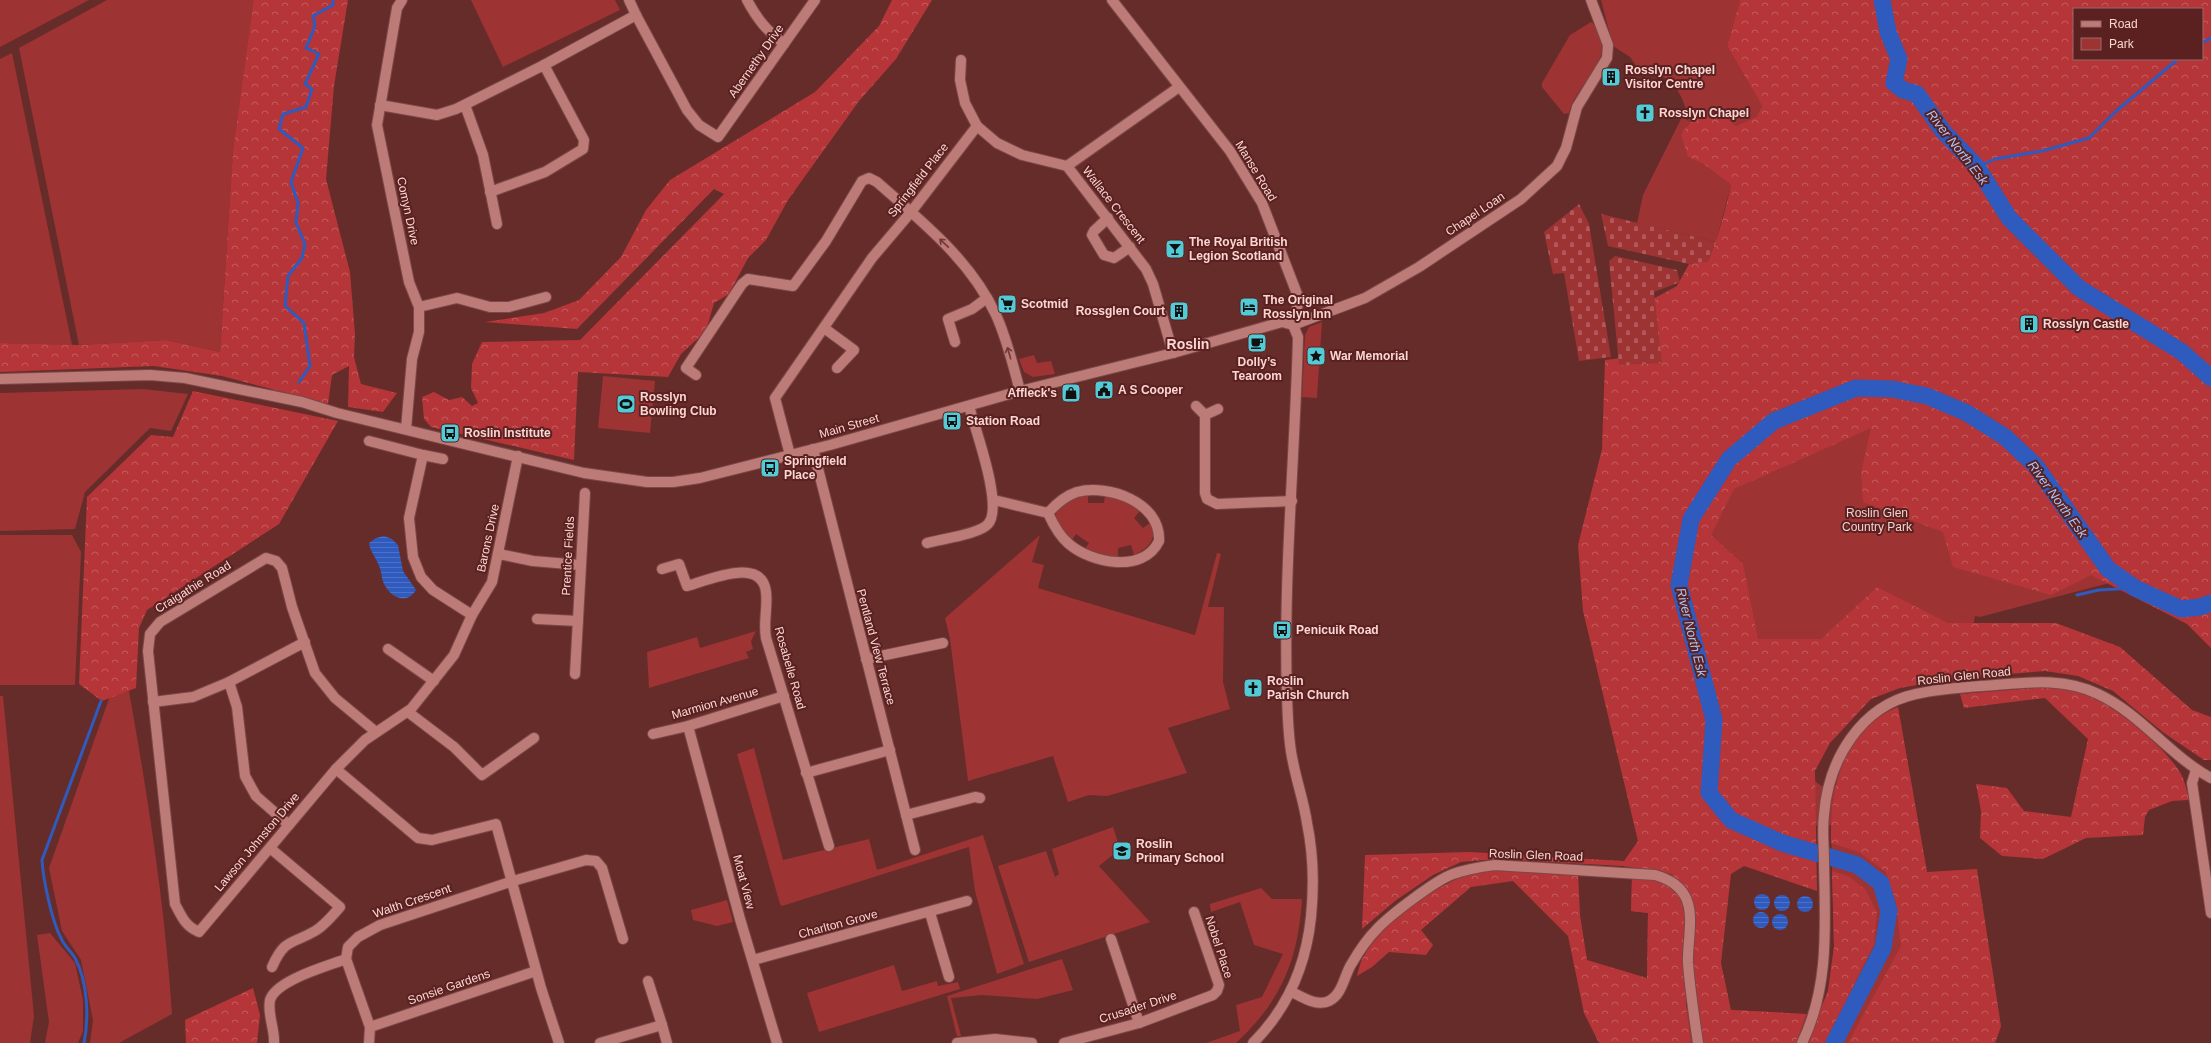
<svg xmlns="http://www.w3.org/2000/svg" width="2211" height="1043" font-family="Arial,sans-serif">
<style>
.green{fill:#9e3334}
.forest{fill:url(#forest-crowns);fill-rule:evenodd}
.cemetery{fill:url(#cemetery-stones)}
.water{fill:url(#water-rules)}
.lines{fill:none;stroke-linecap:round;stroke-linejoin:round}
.stream{stroke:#2f5abe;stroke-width:3}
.river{stroke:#2f5abe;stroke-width:17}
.minor-casing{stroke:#7a4848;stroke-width:12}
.secondary-casing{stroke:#7a4848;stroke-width:12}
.minor{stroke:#bd7b77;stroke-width:10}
.secondary{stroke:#bd7b77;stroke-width:10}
.oneway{stroke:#733836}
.labels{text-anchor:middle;stroke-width:4;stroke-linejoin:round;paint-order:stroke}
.street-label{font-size:12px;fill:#fbd6d3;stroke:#5a2120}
.poi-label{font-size:12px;font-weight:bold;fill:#fbd6d3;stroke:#5a2120;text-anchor:start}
.park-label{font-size:12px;fill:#f3d1ce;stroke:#5a2120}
.water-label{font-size:13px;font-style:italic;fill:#abc5f8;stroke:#5a2120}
.quarter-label{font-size:14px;font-weight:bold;fill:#fbd6d3;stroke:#5a2120}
</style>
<defs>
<pattern id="forest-crowns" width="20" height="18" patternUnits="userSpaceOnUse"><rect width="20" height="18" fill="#b53538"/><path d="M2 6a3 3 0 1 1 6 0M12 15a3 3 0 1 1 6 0" fill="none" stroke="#c45b5d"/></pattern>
<pattern id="cemetery-stones" width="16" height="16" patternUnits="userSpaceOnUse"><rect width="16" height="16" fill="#9e3334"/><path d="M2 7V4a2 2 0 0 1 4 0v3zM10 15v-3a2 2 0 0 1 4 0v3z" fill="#b1595a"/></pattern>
<pattern id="water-rules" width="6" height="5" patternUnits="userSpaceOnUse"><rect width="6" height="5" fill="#2f5abe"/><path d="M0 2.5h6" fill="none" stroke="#4e71c6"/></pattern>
</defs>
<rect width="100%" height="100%" fill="#662c2a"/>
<g class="green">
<polygon points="0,0 89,0 0,47"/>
<polygon points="107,0 255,0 233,150 220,352 166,340 79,345 19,48"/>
<polygon points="471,0 615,0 620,10 503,67"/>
<path d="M1601,0H1740L1727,46L1762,106L1756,117L1736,126L1722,114L1698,112L1687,126L1688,157L1705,165L1731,185L1716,242L1637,223L1643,195L1683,115L1689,122C1685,101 1676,77 1652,73C1648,73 1644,73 1640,72L1630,57L1613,46Z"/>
<path d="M1591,22L1595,25C1598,31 1602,39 1602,45C1603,71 1574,89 1569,113L1564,114L1542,87V83L1570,35Z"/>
<polygon points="12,53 72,345 0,343 0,59"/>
<polygon points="1322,322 1317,398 1302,397 1305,335 1309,327"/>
<polygon points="1034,355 1037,363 1051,361 1055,374 1033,377 1024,372 1019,359"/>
<polygon points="603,376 655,381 650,433 598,428"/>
<polygon points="143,389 188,394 171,431 150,428 85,492 75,529 0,531 0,393"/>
<polygon points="1857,393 2113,582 1980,617 1975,616 1972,631 1863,644 1798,769 1823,787 1833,789 1898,707 1927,873 2001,1026 1995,1043 1667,1043 1647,978 1648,913 1631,911 1632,877 1685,919 1686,1007 1818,1015 1828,991 1834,947 1831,825 1794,826 1683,586 1731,463"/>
<path d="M1088,495V503H1104L1105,495L1130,503L1140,511L1134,518L1143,528L1150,523C1159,538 1148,549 1134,555L1131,545L1118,548V556H1106L1084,550L1089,543L1076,534L1072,540C1059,527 1046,514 1067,502C1074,498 1080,496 1088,495Z"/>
<polygon points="0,535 72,535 81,552 75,685 0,685"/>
<polygon points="1040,535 1032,562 1044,565 1038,588 1195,635 1217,553 1221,554 1208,607 1224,607 1223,682 1230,709 1168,728 1187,773 1107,796 1089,795 1068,802 1053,756 968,781 950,639 945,618"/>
<polygon points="756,631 751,641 753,649 746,652 749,658 649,688 647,652 697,637 700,648"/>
<path d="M129,691C148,798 165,905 172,1014L119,1043H90L93,1020L81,960L62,931L49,868L111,693Z"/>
<polygon points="0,696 3,696 34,1016 30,1043 0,1043"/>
<polygon points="754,748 783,860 869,839 877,870 983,835 1024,964 997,974 975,891 969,847 782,906 780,904 737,754"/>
<polygon points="1113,827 1120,849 1099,866 1150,922 1029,962 998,866 1046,851 1055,877 1059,874 1052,849"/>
<path d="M1261,888L1272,899H1302C1298,960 1282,1000 1236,1043H1206L1240,1031L1236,1005L1262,997L1283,954L1254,945L1240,902L1211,912L1210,904Z"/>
<polygon points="727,900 733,922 717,926 693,920 691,910"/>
<polygon points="50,933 75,963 83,1000 83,1031 78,1043 45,1043 49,1022 37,935"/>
<polygon points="1062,959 1073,990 1037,999 982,995 951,998 961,1036 957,1036 947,996"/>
<polygon points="894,965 902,991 937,981 938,986 958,982 960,989 819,1032 807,993"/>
</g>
<g class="forest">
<polygon points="254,0 348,0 334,86 326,179 350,272 355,334 354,357 361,384 397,393 383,412 348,407 349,366 332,375 328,404 222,376 154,366 0,372 0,343 79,345 166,340 220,352 233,150"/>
<polygon points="892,0 932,0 896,59 859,101 788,200 766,240 748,258 729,294 714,303 706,331 681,354 668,377 578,372 574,460 431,427 424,419 422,397 434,392 449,400 462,397 472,406 478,403 471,388 472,364 482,342 580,340 724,194 714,189 577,329 485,322 544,313 579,300 621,257 646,210 670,180 815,92 879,26"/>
<path d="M1740,0H2211V648L2187,624L2091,575L2051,595L1953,567L1943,532L1863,502L1861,473L1871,428L1734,489L1711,535L1743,564L1758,639H1821L1877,587L1948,623H2056L2120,647L2192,710L2211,717V760H2204L2164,733L2113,691L2078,676L2045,671L1957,678L1900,688L1871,699L1830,743L1815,771L1817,891L1744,866L1731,874L1721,963L1731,1010L1806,1014L1796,1043H1702L1682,886L1671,874L1623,866L1496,859L1461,862L1433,875L1395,901L1362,929L1365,855L1470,852L1624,861L1638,841L1583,611L1578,545L1602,449L1605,360L1653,354V299L1677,286L1689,264L1708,261C1719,236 1725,211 1731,185L1705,165L1688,157L1681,134L1698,112L1722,114L1736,126L1756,117L1762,106L1727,46ZM2074,9H2202V59H2074Z"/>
<polygon points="193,391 338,421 279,524 147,610 139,628 136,688 102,701 79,684 87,497 151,435 173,437"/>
<path d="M2046,687C2057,688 2069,689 2080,692C2109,700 2166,747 2181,774C2185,781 2187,792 2189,800L2172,801L2149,810L2145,817L2143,835L2086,838L2043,859L2002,856L1980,838L1981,811L1976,784L2007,788L2024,811L2071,817L2088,739L2045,698L1964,708L1960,694Z"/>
<path d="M1898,707L1927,872L1977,869L2001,1026L1995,1043H1848L1901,946L1896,903L1886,872L1859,852L1831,843C1830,787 1841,730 1898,707Z"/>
<path d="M1504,869L1578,873L1580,915L1587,960L1647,978L1648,913L1631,911L1632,877L1651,879L1666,884L1682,899L1685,919L1686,1007L1691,1043H1599L1584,1013L1568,936L1513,881L1471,887L1421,930L1433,945L1426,955L1389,952L1372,967L1357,976C1359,969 1360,962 1364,956C1383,921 1439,883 1477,871C1485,869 1495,869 1504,869Z"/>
<polygon points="1832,871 1848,876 1866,890 1877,913 1874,944 1825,1043 1807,1043 1828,991 1834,947"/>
<polygon points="253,988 260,1015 257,1043 186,1043 185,1020"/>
</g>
<g class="cemetery">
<polygon points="1579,204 1589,224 1611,357 1579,361 1564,273 1553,274 1544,232"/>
<polygon points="1601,214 1716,242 1708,261 1689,264 1608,246"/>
<polygon points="1615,256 1677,270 1680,282 1654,292 1662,363 1619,365 1609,261"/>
</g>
<g class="water">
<path d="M384,536L392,539L398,545L403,571L416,590C407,605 391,598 384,584C381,578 382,572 379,566C376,557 370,552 369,543L376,538Z"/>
<circle cx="1762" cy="902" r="8"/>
<circle cx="1782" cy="903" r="8"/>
<circle cx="1805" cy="904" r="8"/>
<circle cx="1761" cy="920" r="8"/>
<circle cx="1780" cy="922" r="8"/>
</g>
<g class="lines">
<g class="stream">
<polyline points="2202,43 2211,38"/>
<polyline points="1977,167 1995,159 2042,151 2089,138 2115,112 2178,59"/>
<polyline points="299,382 310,366 304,323 285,306 288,276 302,258 305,244 296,223 298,203 291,182 303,148 279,129 283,114 306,107 312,89 305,84 319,54 306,48 315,26 313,16 333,5 333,0"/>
<polyline points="2077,595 2099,590 2135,588"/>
<path d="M84,1043C89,1018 88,982 75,958C71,951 64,946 61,938C52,922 43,879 42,860L101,701"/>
</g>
<g class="river">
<polyline points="1882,0 1888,32 1899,59 1894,83 1903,90 1917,94 1943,131 1977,167 2009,218 2079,288 2182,352 2211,378"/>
<polyline points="1834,1043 1883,948 1889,911 1881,883 1857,865 1782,843 1731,820 1709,793 1714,720 1679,585 1691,519 1729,459 1774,421 1856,388 1892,389 1927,396 1967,413 2005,437 2035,465 2108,569 2135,588 2181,609 2200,607 2211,603"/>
</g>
<defs>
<g id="minor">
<polyline points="402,0 397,8 377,125 409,282 419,307 419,332 412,359 406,429"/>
<polyline points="629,0 636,15"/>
<path d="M747,0C757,19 767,31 784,44"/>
<polyline points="1112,0 1230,151 1262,203 1299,299 1293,325"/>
<polyline points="961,60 960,80 965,103 977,126 997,143 1022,155 1067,166 1146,269 1153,284 1173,353"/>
<polyline points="544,65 636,15 687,110 699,125 718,137 815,0"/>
<polyline points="380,105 437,115 456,109 544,65 584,140 583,149 545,172 490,192"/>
<polyline points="465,105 483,155 497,224"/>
<polyline points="1067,166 1179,87"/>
<polyline points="1108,218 1094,231 1092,235 1104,255 1114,258 1130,247"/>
<polyline points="419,307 457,298 490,307 509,307 546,297"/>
<polyline points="1293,325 1365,298 1419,267 1521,199 1557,166 1566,148 1577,107 1607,58 1608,45 1591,0"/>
<polyline points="824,328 854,350 837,368"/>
<polyline points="955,342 948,319 972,309 987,298"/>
<path d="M696,375L686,368L742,284L748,279L793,286L826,241L862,181L869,178L877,182C922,222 970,259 996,315C1007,339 1013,365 1020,391"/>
<polyline points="1196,406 1205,415"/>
<polyline points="1218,409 1205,415 1205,493 1207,499 1217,504 1292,501"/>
<polyline points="369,441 423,455 409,518 413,557 421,577 433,590 472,615 492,582 518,456"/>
<polyline points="813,449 915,850"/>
<polyline points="423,455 443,459"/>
<polyline points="790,455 775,398 872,258 911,212 977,126"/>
<path d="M994,500L1048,513C1053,524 1059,536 1069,544C1091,563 1143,574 1159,541C1161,502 1108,484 1077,492C1065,496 1056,504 1048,513"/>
<path d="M927,543C941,539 980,534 988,524C1004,507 975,429 969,406"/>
<polyline points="499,554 533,561 580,565"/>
<path d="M662,569L679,564L687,586C708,580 762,556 766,592C768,608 763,622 766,638L829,846"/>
<polyline points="472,615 454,655 411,709 365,740 336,769 418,838 432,840 496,824 541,988 559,1043"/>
<polyline points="537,619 578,621"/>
<polyline points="388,649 434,681"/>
<polyline points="866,659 943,643"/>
<polyline points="575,674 585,493"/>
<polyline points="229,682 237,707 245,776 256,796 289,825"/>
<polyline points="153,702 193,697 229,682 305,642"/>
<polyline points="408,712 454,747 482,775 534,738"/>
<polyline points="688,726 740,919 777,1043"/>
<polyline points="653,734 688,726 784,696"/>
<path d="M336,769L199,932C185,926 182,917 175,904L148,651L150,634L160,622L266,558L276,561L282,568L292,607L315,673L335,698L376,732"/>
<polyline points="2196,770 2192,783 2211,913"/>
<polyline points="806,773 890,750"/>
<polyline points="906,815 975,797 980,798"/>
<path d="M270,848L340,907C333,915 324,926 315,931C291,945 285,938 272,967"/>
<polyline points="930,913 949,977"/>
<polyline points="1111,939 1139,1023"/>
<polyline points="346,959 370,1027 369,1043"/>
<polyline points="753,960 967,901"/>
<polyline points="648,981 662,1025"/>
<polyline points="370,1027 536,971"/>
<path d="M274,1043C275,1029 267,1014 270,1000C276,980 328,966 346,959L348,947L358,937L380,925L513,881L586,860L596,861L602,868L623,939"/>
<polyline points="600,1043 662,1025 667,1043"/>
<polyline points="957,1043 995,1039 1032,1043"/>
<polyline points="1064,1043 1139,1023 1213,995 1217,991 1219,985 1194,912"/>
</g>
<g id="secondary">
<path d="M0,379L150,375L185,378L302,402L337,413L584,473L647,482H673L700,478L830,445L1020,391L1173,353L1282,322L1293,325L1298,337C1295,457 1283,577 1287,697C1288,719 1288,741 1293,762C1297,783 1304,802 1307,823C1313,852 1314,887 1311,917C1306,965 1288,1008 1253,1043"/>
<path d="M1292,992C1302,997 1317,1007 1329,1001C1343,994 1344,975 1352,963C1359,951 1367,939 1377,929C1390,915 1436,880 1453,874C1467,869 1480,867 1495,865L1655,875C1668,879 1678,884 1685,896C1695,914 1687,943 1688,963C1690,990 1694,1016 1698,1043"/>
<path d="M1802,1043C1830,986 1825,924 1824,862C1824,846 1822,830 1824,815C1828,761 1860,706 1916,694C1942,688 1969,687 1995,685C2031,682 2065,678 2098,694C2141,714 2170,756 2211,778"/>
</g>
</defs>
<use href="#minor" class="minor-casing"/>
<use href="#secondary" class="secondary-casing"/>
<use href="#minor" class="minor"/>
<use href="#secondary" class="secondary"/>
</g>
<defs><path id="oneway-shaft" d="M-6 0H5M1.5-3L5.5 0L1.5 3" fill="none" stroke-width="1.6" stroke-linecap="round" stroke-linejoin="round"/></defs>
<g class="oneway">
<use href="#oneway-shaft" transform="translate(944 243) rotate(-137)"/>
<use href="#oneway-shaft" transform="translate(1009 353) rotate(-106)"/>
</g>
<defs>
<symbol id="building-square" viewBox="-11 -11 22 22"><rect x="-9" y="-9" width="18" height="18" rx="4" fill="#52cbd7" stroke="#5a2120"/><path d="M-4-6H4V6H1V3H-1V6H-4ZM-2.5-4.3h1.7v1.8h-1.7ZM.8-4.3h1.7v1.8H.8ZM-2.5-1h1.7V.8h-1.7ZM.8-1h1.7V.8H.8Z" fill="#111"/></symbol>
<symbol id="church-square" viewBox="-11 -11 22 22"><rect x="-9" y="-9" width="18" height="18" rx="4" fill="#52cbd7" stroke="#5a2120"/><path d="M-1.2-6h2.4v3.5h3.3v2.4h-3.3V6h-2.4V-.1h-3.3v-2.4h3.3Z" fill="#111"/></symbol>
<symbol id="bar-square" viewBox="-11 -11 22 22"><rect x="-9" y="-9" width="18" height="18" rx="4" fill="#52cbd7" stroke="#5a2120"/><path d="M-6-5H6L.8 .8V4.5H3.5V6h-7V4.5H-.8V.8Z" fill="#111"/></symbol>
<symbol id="supermarket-square" viewBox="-11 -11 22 22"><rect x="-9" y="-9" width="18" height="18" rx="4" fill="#52cbd7" stroke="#5a2120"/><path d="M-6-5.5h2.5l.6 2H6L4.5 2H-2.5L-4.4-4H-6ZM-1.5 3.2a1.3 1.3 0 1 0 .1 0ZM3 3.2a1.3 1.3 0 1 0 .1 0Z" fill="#111"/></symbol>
<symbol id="hotel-square" viewBox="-11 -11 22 22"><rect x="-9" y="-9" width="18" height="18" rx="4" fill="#52cbd7" stroke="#5a2120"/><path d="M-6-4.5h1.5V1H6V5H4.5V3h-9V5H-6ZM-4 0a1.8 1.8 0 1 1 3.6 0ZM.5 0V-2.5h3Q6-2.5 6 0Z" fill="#111"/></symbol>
<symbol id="cafe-square" viewBox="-11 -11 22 22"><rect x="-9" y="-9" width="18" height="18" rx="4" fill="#52cbd7" stroke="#5a2120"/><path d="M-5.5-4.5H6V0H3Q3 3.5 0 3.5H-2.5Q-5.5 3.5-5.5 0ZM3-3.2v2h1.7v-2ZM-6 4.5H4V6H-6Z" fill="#111"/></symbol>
<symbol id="sight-square" viewBox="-11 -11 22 22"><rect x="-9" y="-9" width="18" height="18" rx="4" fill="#52cbd7" stroke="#5a2120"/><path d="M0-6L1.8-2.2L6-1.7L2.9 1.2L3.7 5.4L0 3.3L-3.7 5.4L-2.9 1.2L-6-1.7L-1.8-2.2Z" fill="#111"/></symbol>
<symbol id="civic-square" viewBox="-11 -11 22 22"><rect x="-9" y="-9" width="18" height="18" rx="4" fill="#52cbd7" stroke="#5a2120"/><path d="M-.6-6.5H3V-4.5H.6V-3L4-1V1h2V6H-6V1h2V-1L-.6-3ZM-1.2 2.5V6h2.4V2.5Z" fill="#111"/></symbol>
<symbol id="shop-square" viewBox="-11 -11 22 22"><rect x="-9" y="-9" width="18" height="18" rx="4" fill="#52cbd7" stroke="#5a2120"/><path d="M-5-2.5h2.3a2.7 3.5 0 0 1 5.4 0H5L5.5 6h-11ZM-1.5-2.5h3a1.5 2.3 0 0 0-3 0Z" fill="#111"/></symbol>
<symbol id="stadium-square" viewBox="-11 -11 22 22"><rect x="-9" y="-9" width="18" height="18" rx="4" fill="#52cbd7" stroke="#5a2120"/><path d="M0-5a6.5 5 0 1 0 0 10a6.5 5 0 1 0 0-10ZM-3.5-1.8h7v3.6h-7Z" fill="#111"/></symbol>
<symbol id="bus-square" viewBox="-11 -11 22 22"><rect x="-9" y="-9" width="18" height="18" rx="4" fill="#52cbd7" stroke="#5a2120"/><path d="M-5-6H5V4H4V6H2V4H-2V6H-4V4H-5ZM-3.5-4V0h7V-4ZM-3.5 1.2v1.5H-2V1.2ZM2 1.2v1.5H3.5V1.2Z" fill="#111"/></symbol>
<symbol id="school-square" viewBox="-11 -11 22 22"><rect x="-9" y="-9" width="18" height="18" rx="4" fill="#52cbd7" stroke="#5a2120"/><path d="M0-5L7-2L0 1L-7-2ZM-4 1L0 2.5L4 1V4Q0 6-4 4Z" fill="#111"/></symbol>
</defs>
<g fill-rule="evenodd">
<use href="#building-square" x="1600" y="66" width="22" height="22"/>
<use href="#church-square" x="1634" y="102" width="22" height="22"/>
<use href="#bar-square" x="1164" y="238" width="22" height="22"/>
<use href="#supermarket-square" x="996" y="293" width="22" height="22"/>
<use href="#hotel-square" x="1238" y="296" width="22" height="22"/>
<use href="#building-square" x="1168" y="300" width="22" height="22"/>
<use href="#building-square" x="2018" y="313" width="22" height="22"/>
<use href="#cafe-square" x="1246" y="332" width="22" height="22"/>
<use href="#sight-square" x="1305" y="345" width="22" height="22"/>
<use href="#civic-square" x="1093" y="379" width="22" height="22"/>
<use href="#shop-square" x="1060" y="382" width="22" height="22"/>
<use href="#stadium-square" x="615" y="393" width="22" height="22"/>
<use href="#bus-square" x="941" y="410" width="22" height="22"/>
<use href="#bus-square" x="439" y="422" width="22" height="22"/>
<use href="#bus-square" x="759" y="457" width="22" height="22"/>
<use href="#bus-square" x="1271" y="619" width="22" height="22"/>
<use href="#church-square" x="1242" y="677" width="22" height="22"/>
<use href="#school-square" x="1111" y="840" width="22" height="22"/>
</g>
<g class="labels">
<g class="street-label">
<text transform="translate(756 61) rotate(-55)" y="4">Abernethy Drive</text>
<text transform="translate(1256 171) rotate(59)" y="4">Manse Road</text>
<text transform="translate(918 180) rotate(-52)" y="4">Springfield Place</text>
<text transform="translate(1114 205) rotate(52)" y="4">Wallace Crescent</text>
<text transform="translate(408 211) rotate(78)" y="4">Comyn Drive</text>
<text transform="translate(1475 214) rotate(-34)" y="4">Chapel Loan</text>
<text transform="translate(849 426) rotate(-16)" y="4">Main Street</text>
<text transform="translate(488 538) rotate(-78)" y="4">Barons Drive</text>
<text transform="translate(568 556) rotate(-87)" y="4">Prentice Fields</text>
<text transform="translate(193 587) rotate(-32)" y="4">Craigathie Road</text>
<text transform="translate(876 647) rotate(75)" y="4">Pentland View Terrace</text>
<text transform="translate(790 668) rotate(74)" y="4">Rosabelle Road</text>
<text transform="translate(1964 676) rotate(-6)" y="4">Roslin Glen Road</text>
<text transform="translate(715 703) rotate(-16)" y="4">Marmion Avenue</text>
<text transform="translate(257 842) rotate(-50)" y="4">Lawson Johnston Drive</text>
<text transform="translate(1536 855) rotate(2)" y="4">Roslin Glen Road</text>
<text transform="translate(744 882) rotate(75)" y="4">Moat View</text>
<text transform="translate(412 901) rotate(-19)" y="4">Walth Crescent</text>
<text transform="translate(838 924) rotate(-15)" y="4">Charlton Grove</text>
<text transform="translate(1219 947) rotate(72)" y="4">Nobel Place</text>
<text transform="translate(449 987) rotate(-19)" y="4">Sonsie Gardens</text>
<text transform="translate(1138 1007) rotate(-18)" y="4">Crusader Drive</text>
</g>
<g class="poi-label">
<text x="1625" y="74">Rosslyn Chapel<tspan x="1625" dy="14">Visitor Centre</tspan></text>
<text x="1659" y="117">Rosslyn Chapel</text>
<text x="1189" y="246">The Royal British<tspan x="1189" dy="14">Legion Scotland</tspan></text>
<text x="1263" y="304">The Original<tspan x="1263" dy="14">Rosslyn Inn</tspan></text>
<text x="1021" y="308">Scotmid</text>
<text x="1165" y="315" text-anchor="end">Rossglen Court</text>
<text x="2043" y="328">Rosslyn Castle</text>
<text x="1330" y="360">War Memorial</text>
<text x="1257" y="366" text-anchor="middle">Dolly’s<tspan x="1257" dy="14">Tearoom</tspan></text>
<text x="1118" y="394">A S Cooper</text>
<text x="1057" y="397" text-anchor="end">Affleck's</text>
<text x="640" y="401">Rosslyn<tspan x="640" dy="14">Bowling Club</tspan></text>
<text x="966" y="425">Station Road</text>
<text x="464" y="437">Roslin Institute</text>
<text x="784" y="465">Springfield<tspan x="784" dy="14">Place</tspan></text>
<text x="1296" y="634">Penicuik Road</text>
<text x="1267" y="685">Roslin<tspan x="1267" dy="14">Parish Church</tspan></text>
<text x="1136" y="848">Roslin<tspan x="1136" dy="14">Primary School</tspan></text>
</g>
<g class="park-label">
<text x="1877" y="517">Roslin Glen<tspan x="1877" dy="14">Country Park</tspan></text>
</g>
<g class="water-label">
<text transform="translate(1958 147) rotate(52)" y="5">River North Esk</text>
<text transform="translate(2058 499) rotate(54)" y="5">River North Esk</text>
<text transform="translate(1692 632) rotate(76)" y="5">River North Esk</text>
</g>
<g class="quarter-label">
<text x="1188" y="349">Roslin</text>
</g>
</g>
<rect x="2073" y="8" width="130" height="52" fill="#5a2120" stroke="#9a6968"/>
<rect x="2081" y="21" width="20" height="6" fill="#bd7b77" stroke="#9a6968"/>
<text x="2109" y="28" font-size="12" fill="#fbd6d3">Road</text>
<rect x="2081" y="38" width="20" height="12" fill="#9e3334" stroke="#9a6968"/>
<text x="2109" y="48" font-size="12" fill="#fbd6d3">Park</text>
</svg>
